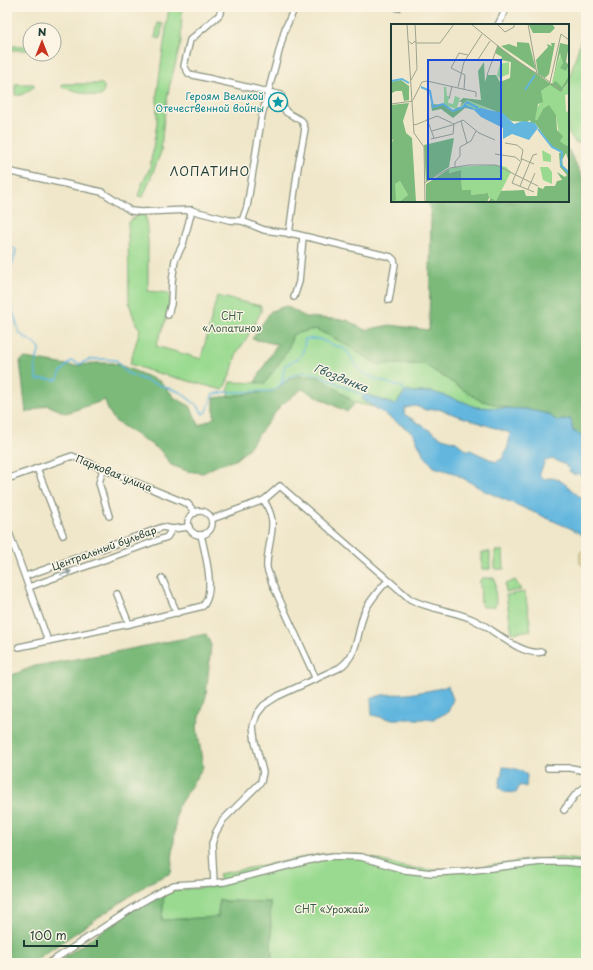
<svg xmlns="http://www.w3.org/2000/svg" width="593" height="970" font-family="'Playpen Sans',sans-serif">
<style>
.green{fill:#9ada90;stroke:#5c8c62}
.forest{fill:#7bba7a;stroke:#4d7c57}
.sand{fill:#eeda9e;stroke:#868c69}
.water{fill:#63b7df;stroke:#417a8a;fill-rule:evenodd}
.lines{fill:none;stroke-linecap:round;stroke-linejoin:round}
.stream{stroke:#63b7df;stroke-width:1.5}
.minor-casing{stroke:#88927f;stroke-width:8}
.minor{stroke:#fff;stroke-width:5.5}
.oneway{fill:#8f9e9a}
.labels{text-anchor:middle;stroke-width:3;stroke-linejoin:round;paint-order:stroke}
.culture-label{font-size:10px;fill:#0d838f;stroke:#fcf5e5;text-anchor:end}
.park-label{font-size:10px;fill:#385c46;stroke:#fcf5e5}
.street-label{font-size:10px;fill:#1f3d34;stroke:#fcf5e5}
.water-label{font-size:11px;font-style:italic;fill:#305c5f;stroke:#fcf5e5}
.quarter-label{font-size:12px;letter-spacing:1px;fill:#1f3d34;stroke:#fcf5e5}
.inset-river{fill:none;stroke:#63b7df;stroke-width:2}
.inset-road{fill:none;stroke:#9ca38e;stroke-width:1}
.view{fill:#1d4ed8;fill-opacity:0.15;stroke:#1d4ed8;stroke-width:2}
.inset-edge{fill:none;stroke:#1f3d34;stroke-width:2}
</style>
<rect width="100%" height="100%" fill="#fcf5e5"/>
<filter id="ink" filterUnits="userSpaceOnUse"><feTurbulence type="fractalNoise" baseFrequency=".025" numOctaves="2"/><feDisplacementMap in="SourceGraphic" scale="8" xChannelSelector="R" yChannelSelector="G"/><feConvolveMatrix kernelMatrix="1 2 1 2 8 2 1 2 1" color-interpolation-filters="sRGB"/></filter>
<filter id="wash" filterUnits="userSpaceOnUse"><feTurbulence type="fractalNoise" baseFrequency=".012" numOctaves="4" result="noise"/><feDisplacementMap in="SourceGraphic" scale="16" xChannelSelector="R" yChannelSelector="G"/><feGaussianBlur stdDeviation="0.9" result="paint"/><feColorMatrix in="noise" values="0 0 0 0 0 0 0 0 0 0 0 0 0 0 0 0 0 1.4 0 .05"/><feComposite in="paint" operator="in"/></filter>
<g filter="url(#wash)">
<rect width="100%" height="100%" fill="#f0e7ca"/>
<g class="green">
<polygon points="169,7 182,7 181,42 169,88 163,126 161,152 143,197 138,196 142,184 150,168 157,123 157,94"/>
<polygon points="158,23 163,24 160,39 155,37"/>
<polygon points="583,33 586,33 586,140 576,143 568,133 568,83"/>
<rect x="7" y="46" width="23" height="4"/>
<polygon points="15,84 34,84 34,87 21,95 15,95"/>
<polygon points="62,84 102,84 104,86 104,90 101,96 94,96 62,87"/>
<path d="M140,214L146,217L148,242V291L169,293C173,310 161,330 156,346L201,359L217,296L261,306V312L245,341L237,352L231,373L223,390L150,371L130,364L140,329L136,324L129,303L128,222Z"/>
<polygon points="315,329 342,342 376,364 424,364 479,400 512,409 475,407 464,402 432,392 405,392 395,405 365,394 363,399 374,407 355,403 334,387 290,379 273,391 228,396 230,382 265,383 288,350 293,334"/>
<polygon points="495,551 503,551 504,569 495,569"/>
<rect x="482" y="552" width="8" height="17"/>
<polygon points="482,578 494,578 495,580 496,605 494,607 482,607 481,605 480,580"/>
<polygon points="515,580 521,590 506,592 505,584"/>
<polygon points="525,592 531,630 512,633 506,595"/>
<polygon points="322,854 362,855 404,867 431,870 462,870 528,860 560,858 586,861 586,963 272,963 270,902 225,901 219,899 218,917 162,920 164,894 175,890 219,886 219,874"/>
</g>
<g class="forest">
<polygon points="568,149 585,182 586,182 586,437 573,431 571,419 557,421 548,414 525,409 512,409 479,400 424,364 376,364 342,342 316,329 293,334 288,350 265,383 255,382 277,344 252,339 271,311 286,306 306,317 347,320 365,330 390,325 429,330 431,215 428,201 568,201"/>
<polygon points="25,358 73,366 95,363 113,363 130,369 161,382 175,398 190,406 199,425 214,418 214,398 273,391 290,379 298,376 319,377 334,387 355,403 347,412 302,389 281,405 247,450 235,460 216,466 203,473 187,471 171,465 160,450 115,421 108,410 105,400 66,413 47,405 26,413 20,361"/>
<polygon points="206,634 211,645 206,696 197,727 203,767 177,808 171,873 151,882 31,963 7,963 7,677 35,666 105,654"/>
<polygon points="164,894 162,920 218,917 219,899 225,901 270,902 272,963 56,963 138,906"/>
</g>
<polygon class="sand" points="586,547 586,568 580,563 580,553"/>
<g class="water">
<path d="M405,392H433L464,402L475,407L525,409L548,414L557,421L571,419L573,431L586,437V482L578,473L575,475L569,471V469L564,464L552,459L545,461L539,475L544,479C561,474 570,491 582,498L586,496V537L572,529L485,491L454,473L434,467L424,455L413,433L362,399L365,394L395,405ZM415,406L426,410L438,409L510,433L508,447L502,459L496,462L470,450H466L456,442L442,438L404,414L405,408Z"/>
<path d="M448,686L453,699L448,712L434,719H389L372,715L371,699C385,692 393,695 408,694C421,692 435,690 448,686Z"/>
<path d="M503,767C512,768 519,768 527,775L526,787L520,785L516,793L504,792L499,787Z"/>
</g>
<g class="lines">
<g class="stream">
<path d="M7,244L16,250C14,261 9,270 7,281"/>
<path d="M7,288L19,333L40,348L35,365L37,380L46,379L57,380L61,372L71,361L80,364C92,357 104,359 116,360L127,373L147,381L180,392L198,406L203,414L207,411L213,394L227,392L273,391L291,376L304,372L318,374L366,397"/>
<path d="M281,384L285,365C300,359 304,356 305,339H319L330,344L343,348L348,352L354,363L363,373L378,380L402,387L405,392"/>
</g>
</g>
</g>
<g filter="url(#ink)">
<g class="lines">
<defs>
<g id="minor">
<polyline points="223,7 219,15 190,40 184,66 189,74 281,95 283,105 286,112 302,121 305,129 298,167 289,234"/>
<polyline points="398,8 398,7"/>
<polyline points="498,25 507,7"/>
<polyline points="7,171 102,192 131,211 141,212 190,210 229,220 242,221 264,230 295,234 391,257 394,260 395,264 389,300"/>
<polyline points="242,221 247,207 262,115 285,29 295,7"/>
<polyline points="294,297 299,282 303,237"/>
<polyline points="168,315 171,304 172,282 175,260 183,244 192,210"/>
<polyline points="37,468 63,535"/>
<polyline points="103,469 99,483 109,516"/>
<polyline points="7,479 72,456 188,504 195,513"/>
<path d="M264,500C268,507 271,514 272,521C273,537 266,552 267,568C268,573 271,578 272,583L316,679"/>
<circle cx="200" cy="523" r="12"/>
<path d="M212,519L264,500L280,486L410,599C432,611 457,610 478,622C496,631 521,656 542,652"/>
<polyline points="7,527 48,641"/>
<polyline points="26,576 163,527 172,529 189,527"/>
<polyline points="162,578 177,613"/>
<polyline points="29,587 167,537 172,529"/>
<polyline points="117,594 129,624"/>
<path d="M19,647L129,624L203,606C216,591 205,553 201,535"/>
<polyline points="548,768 571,768 586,771"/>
<polyline points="564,810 576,794 586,786"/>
<path d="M214,883L212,844L216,832L223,820L261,782L263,772L255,742L253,726L257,714L264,705L278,696L339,668C359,655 357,632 364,613C368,603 381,587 388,581"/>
<polyline points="49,963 142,902 163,890 174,885 224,882 319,858 335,856 361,857 405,870 432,873 466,871 541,862 566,862 586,864"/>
</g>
</defs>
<use href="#minor" class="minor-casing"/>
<use href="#minor" class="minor"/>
</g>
<defs><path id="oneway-solid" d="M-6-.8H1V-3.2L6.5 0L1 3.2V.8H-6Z"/></defs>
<use class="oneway" href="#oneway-solid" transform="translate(66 573) rotate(-20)"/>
</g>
<defs>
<symbol id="sight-ring" viewBox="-11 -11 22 22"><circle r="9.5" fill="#fcf5e5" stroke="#0f9aa8" stroke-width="1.5"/><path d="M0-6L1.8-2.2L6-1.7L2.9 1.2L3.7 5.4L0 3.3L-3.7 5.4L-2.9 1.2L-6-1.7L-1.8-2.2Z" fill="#0f9aa8"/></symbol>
</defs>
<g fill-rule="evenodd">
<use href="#sight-ring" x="267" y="91" width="22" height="22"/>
</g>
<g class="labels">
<g class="culture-label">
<text x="264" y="100">Героям Великой<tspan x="264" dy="12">Отечественной войны</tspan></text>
</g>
<g class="park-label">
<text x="232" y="320">СНТ<tspan x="232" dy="12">«Лопатино»</tspan></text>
<text x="332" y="913">СНТ «Урожай»</text>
</g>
<g class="street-label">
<text transform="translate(114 473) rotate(22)" y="4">Парковая улица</text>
<text transform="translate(104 548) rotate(-20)" y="4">Центральный бульвар</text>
</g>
<g class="water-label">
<text transform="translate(341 378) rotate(22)" y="4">Гвоздянка</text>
</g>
<g class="quarter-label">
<text x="210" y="176">ЛОПАТИНО</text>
</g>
</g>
<g transform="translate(391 24)">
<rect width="178" height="178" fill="#f0e7ca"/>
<path d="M170,29L175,47L178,41V51L171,63L161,58ZM118,38V50L108,54L106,51L109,40ZM178,56V70L174,71L175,88L178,87V119L176,122L169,117L165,91L152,85L146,96L144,95V87L150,78V67L159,61L173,65ZM53,63H55L56,72H58L57,79L62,80L64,72L69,74L66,83H70L76,76L100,86L90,84L83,86L76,82L65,85L53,81ZM151,126L160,131V138L152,137ZM106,141L115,143L120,148L105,177L98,174L97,169L80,171L71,166L70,146L57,149L58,145L64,143ZM149,143H157L161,148V160L152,156ZM9,157L17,171L8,178H3L4,160Z" fill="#9ada90"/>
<path d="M143,0H161L164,4L159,9H142L138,1ZM126,18L138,19L145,46L110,22L118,20L126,23ZM160,19H164L158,50L154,54L147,50L145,36L157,23L156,20L161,22ZM169,19L178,21L175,38L178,41L175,47L169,44L172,39L169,29L162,56ZM107,22L160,60L165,57L171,63L178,51V57L170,68L159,61L150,67L152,78L147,80L144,95L146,96L152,85L158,81L165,91L166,106L172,112L169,117L176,122L178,119V138L175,129L171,136L172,142L178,147V178H97L100,174L105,177L110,167L133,166L135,172H146L147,163L152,165L154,162H164L166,157L171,156L166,148L174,153L176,151L169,143L168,129L171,128L161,123L144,99H140L139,96L136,98L121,97L104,87L76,76L69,83L71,78H68L72,74L90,76L87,47L93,38L94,58L96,51H105L109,58L119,54L120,38L110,36L111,33L104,29ZM10,56L18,62V76L13,77L11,67H5L1,69L0,76V58ZM18,79L12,97L15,109L21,114L25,178H8L17,171L9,157L4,160L5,176L0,178V119L3,115L0,117V81ZM40,80L53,81L62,88L64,85L74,82L81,85L74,84L62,94L50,85L41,87ZM63,114L58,143L35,158L33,121ZM58,145V149L70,146L71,166H80V171L97,169L98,174L96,178H35V160Z" fill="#7bba7a"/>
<path d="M90,84L112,89L123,100L132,97L144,99L147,104L138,116L121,110L112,115V104L90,93L82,85Z" fill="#63b7df"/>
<path class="inset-river" d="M0,57L11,55L18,59M30,63L39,67L42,83L52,80L62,87L75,82L82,85M134,66L144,51M72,83L76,78L87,84M147,105L161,123L171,128M171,128L170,141L178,149"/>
<path class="inset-road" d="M16,0L23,109L33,123L34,178M24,0L25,18M80,0L123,35L159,58L170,10L178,16M106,0L114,8L123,3V0M137,0L146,50M17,17L21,20L24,17L25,19L26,45L20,56M25,19H49L63,0M86,37L99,17M96,51L107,21M158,58L171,67M67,63L73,38L91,10M73,65L74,51L60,44L68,29L77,31M58,75L61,62M22,76L31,58L36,57L85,68V73M0,80L22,77M36,95L43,114M70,97L76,119M22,99L24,101L46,92L61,99M63,100L72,96L88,109L104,116M41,107L61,101M40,115L62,110L63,100L62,99V102M114,119L126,121L132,126L130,136M104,130L124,133L129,137M64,144V138L69,132V123L80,117L85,107M33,159L59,144L78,141H105L147,162M129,162L142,131L146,130M137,165L144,149M143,168L121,159L131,135L143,140"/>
<path class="view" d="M37,36H110V155H37Z"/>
<rect width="178" height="178" class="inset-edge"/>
</g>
<rect width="593" height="970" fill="none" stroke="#fcf5e5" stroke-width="24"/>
<g transform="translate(42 42)"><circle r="19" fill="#fcf5e5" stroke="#a4ab9e"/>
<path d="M0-3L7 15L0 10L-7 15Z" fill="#c8321e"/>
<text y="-6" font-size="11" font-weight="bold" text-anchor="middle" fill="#1f3d34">N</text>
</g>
<path d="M24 940v6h73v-6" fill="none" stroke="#1f3d34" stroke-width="2"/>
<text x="30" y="940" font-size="12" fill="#1f3d34" stroke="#fcf5e5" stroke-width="3" paint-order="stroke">100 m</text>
</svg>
